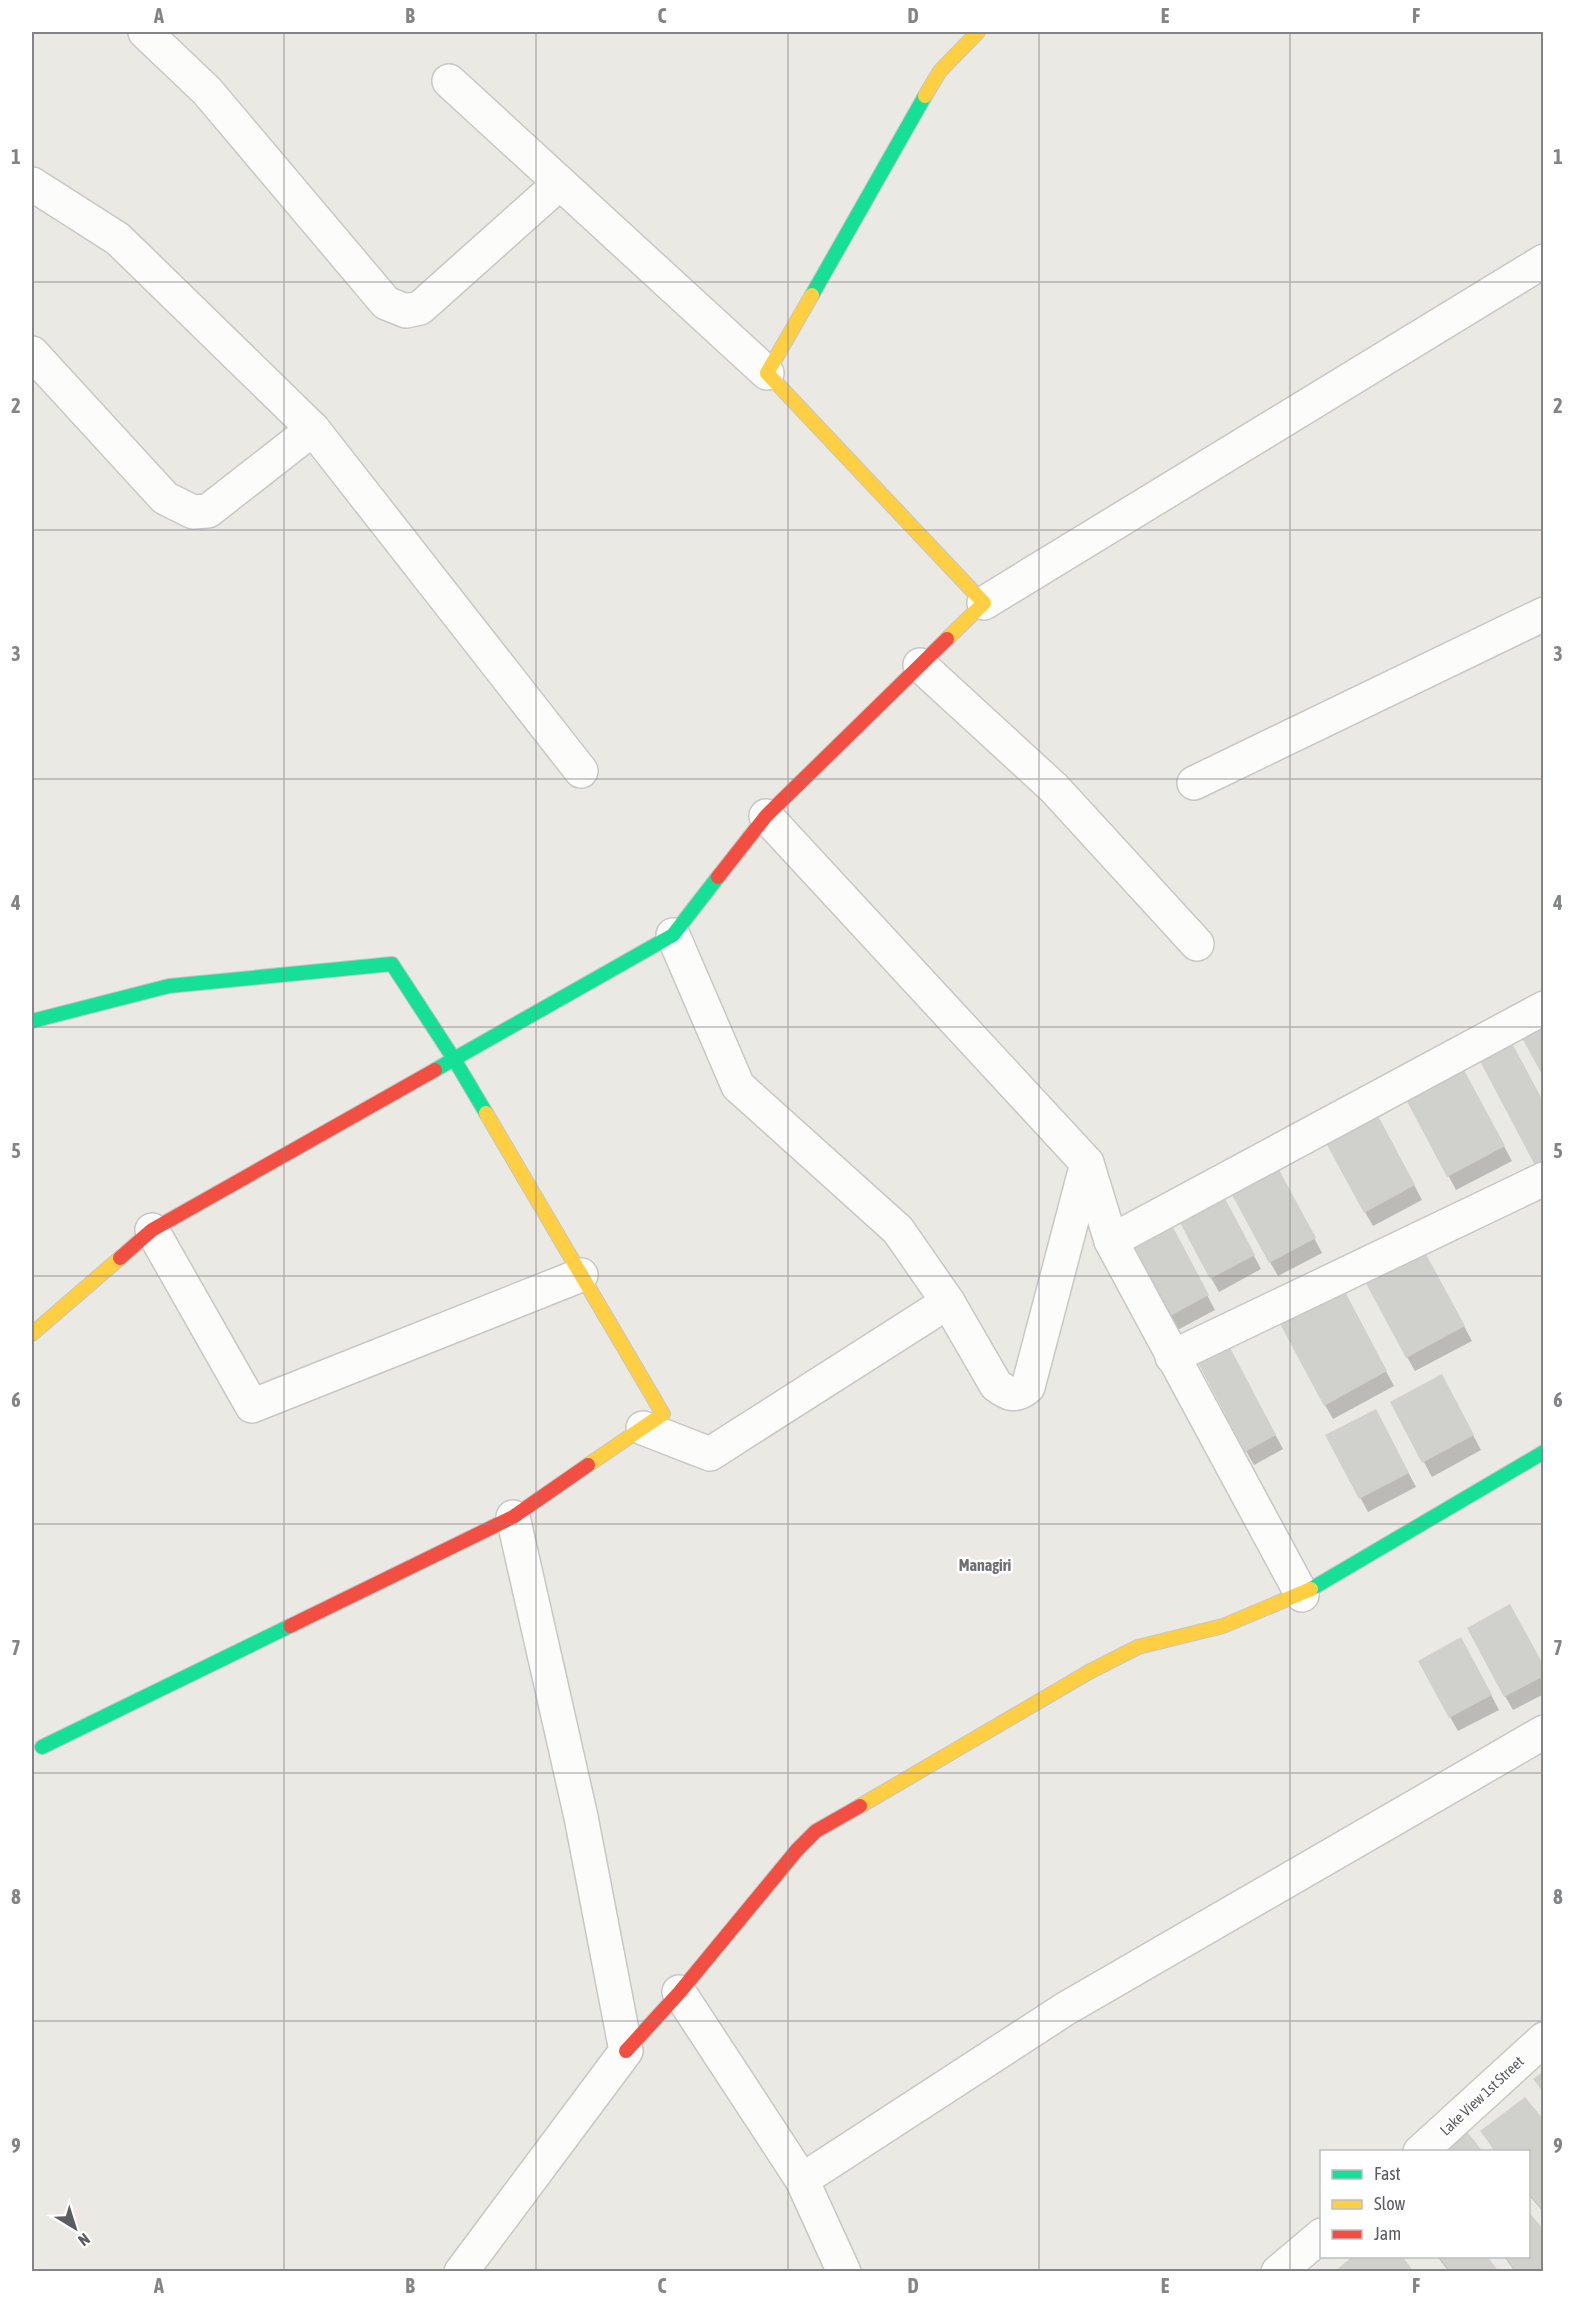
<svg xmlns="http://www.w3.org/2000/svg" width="1575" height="2303" font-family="'Asap Condensed',sans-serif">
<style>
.shadow{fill:#0003}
.building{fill:#d0d0cd}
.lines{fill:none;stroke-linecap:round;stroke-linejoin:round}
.street-casing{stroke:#c7c7c6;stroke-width:36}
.fast-casing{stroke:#c5c6c4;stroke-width:16}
.slow-casing{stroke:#c5c6c4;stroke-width:16}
.jam-casing{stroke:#c5c6c4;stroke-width:16}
.street{stroke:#fcfcfb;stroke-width:33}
.fast{stroke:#16e098;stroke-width:14}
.slow{stroke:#ffcf43;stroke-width:14}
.jam{stroke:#f24e42;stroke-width:14}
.grid{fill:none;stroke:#838486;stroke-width:1.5;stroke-opacity:0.55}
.labels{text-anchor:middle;stroke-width:5;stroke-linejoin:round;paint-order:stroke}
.street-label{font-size:15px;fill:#5b5d61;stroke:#fff}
.neighbourhood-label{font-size:16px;font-weight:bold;fill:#6c6f73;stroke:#fff}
.neatline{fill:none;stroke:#838486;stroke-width:2}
.grid-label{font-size:20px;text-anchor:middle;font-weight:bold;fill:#838486}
</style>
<rect width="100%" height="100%" fill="#eae9e4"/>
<g class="shadow">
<polygon points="1466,1075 1512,1161 1456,1190 1403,1091"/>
<polygon points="1380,1120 1422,1200 1373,1226 1365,1212"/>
<polygon points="1286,1184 1322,1253 1278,1276 1270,1262"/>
<polygon points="1229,1209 1261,1269 1219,1292 1211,1278"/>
<polygon points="1166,1218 1215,1310 1170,1334"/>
<polygon points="1429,1261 1472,1341 1415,1371 1407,1357"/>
<polygon points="1350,1304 1394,1386 1333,1419 1325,1405"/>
<polygon points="1233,1356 1283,1449 1254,1465 1246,1451"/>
<polygon points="1449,1390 1481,1450 1432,1477 1392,1403"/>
<polygon points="1383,1425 1416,1487 1368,1512 1327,1436"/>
<polygon points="1469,1653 1499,1710 1458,1731 1450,1717"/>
<polygon points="1544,1668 1544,1694 1513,1710 1505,1696"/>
<polygon points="1544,2123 1544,2213 1528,2194 1528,2152 1495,2152 1482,2131"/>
<polygon points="1544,2232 1544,2272 1515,2272 1504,2256 1528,2256"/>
<polygon points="1437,2256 1485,2256 1497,2272 1449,2272"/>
</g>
<g class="building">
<polygon points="1544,1027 1544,1078 1522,1038"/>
<polygon points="1512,1043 1544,1103 1544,1168 1538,1171 1480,1061"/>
<polygon points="1458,1059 1505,1146 1447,1177 1401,1090"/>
<polygon points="1372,1105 1415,1185 1364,1213 1320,1132"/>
<polygon points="1278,1168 1316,1238 1269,1263 1231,1193"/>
<polygon points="1222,1193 1255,1255 1210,1279 1177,1217"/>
<polygon points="1167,1216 1209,1295 1161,1321 1119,1242"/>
<polygon points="1421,1245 1465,1326 1406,1358 1362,1276"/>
<polygon points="1343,1288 1387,1371 1324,1406 1279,1322"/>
<polygon points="1226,1340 1276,1435 1245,1452 1195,1357"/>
<polygon points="1442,1374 1474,1435 1422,1463 1390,1402"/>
<polygon points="1376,1409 1409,1473 1359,1499 1325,1435"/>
<polygon points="1510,1604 1544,1666 1544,1676 1504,1697 1467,1628"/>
<polygon points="1461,1637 1492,1695 1449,1718 1418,1661"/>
<polygon points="1544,2071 1544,2093 1533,2079"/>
<polygon points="1525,2097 1544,2120 1544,2212 1528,2193 1528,2152 1496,2152 1480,2131"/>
<polygon points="1465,2129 1483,2152 1437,2152"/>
<polygon points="1528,2211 1544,2230 1544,2266 1536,2272 1516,2272 1505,2256 1528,2256"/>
<polygon points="1353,2256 1402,2256 1414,2272 1334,2272"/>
<polygon points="1438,2256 1487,2256 1499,2272 1450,2272"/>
</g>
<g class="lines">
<defs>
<g id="street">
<polyline points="145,32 207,91 386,303 406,311 420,308 560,183"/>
<polyline points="449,81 767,373"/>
<polyline points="32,184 118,239 313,429 581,771"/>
<polyline points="32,353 165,498 193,512 208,511 313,429"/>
<polyline points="984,603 1544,261"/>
<polyline points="920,665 1054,788 1197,944"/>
<polyline points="1194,783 1544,614"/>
<polyline points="766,816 1087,1163 1111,1241 1302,1595"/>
<polyline points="673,935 738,1086 898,1230 948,1302"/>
<polyline points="152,1230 252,1406 581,1275"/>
<polyline points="1111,1241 1544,1008"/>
<polyline points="1172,1357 1544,1179"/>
<path d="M643,1428L710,1454L948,1302L996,1385C1008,1394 1015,1398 1028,1387L1087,1163"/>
<polyline points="679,1992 802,2180 844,2272"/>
<polyline points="1420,2152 1544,2039"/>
<polyline points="802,2180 1065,2009 1544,1732"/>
<polyline points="461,2272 626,2051 581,1817 513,1517"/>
<polyline points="1278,2272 1322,2235"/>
</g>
<g id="fast">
<polyline points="812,295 925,96"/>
<polyline points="32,1021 169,986 392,964 454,1059 435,1070"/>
<polyline points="486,1113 454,1059 673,935 718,877"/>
<polyline points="1311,1589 1544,1452"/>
<polyline points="42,1747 290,1626"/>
</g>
<g id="slow">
<polyline points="925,96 940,71 978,32"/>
<polyline points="812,295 767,373 984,603 947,639"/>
<polyline points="486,1113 663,1414 588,1465"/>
<polyline points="32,1334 120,1258"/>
<polyline points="860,1806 1089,1672 1138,1647 1223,1626 1311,1589"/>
</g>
<g id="jam">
<polyline points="718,877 766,816 947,639"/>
<polyline points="120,1258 152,1230 435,1070"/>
<polyline points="290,1626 513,1517 588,1465"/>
<polyline points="626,2051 679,1993 797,1850 816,1831 860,1806"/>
</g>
</defs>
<use href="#street" class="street-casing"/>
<use href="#fast" class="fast-casing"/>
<use href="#slow" class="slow-casing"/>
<use href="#jam" class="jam-casing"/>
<use href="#street" class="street"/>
<use href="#fast" class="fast"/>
<use href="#slow" class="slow"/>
<use href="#jam" class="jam"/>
</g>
<path class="grid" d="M284,32V2272M536,32V2272M788,32V2272M1039,32V2272M1290,32V2272M32,282H1544M32,530H1544M32,779H1544M32,1027H1544M32,1276H1544M32,1524H1544M32,1773H1544M32,2021H1544"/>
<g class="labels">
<g class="street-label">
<text transform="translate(1482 2096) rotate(-43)" y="5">Lake View 1st Street</text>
</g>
<g class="neighbourhood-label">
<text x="985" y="1571">Managiri</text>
</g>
</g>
<rect width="1575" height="2303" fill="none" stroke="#ffffff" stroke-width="66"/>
<rect x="1320" y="2150" width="210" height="108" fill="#ffffff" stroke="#bdbec0" stroke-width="1.5"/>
<rect x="1332" y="2170" width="30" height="9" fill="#16e098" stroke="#bdbec0" stroke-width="1.5"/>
<text x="1374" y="2180" font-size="18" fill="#5b5d61">Fast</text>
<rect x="1332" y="2200" width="30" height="9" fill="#ffcf43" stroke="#bdbec0" stroke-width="1.5"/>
<text x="1374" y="2210" font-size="18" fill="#5b5d61">Slow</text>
<rect x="1332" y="2230" width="30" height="9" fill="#f24e42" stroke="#bdbec0" stroke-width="1.5"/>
<text x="1374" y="2240" font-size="18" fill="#5b5d61">Jam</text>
<g transform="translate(75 2228) rotate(142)" stroke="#ffffff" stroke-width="4.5" paint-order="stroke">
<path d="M0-4.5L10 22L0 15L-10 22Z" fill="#5b5d61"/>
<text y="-9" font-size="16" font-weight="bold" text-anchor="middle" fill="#5b5d61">N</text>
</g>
<rect x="33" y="33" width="1509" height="2237" class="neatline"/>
<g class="grid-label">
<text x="159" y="23">A</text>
<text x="410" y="23">B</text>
<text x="662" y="23">C</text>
<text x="913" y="23">D</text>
<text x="1165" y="23">E</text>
<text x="1416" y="23">F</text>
<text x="16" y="164">1</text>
<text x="1558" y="164">1</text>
<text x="16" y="413">2</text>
<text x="1558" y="413">2</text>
<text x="16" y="661">3</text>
<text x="1558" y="661">3</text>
<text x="16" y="910">4</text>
<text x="1558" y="910">4</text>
<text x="16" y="1158">5</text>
<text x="1558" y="1158">5</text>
<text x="16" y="1407">6</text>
<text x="1558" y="1407">6</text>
<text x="16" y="1655">7</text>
<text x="1558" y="1655">7</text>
<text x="16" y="1904">8</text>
<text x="1558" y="1904">8</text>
<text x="16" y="2153">9</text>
<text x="1558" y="2153">9</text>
<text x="159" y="2293">A</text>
<text x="410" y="2293">B</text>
<text x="662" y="2293">C</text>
<text x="913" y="2293">D</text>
<text x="1165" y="2293">E</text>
<text x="1416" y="2293">F</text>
</g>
</svg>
